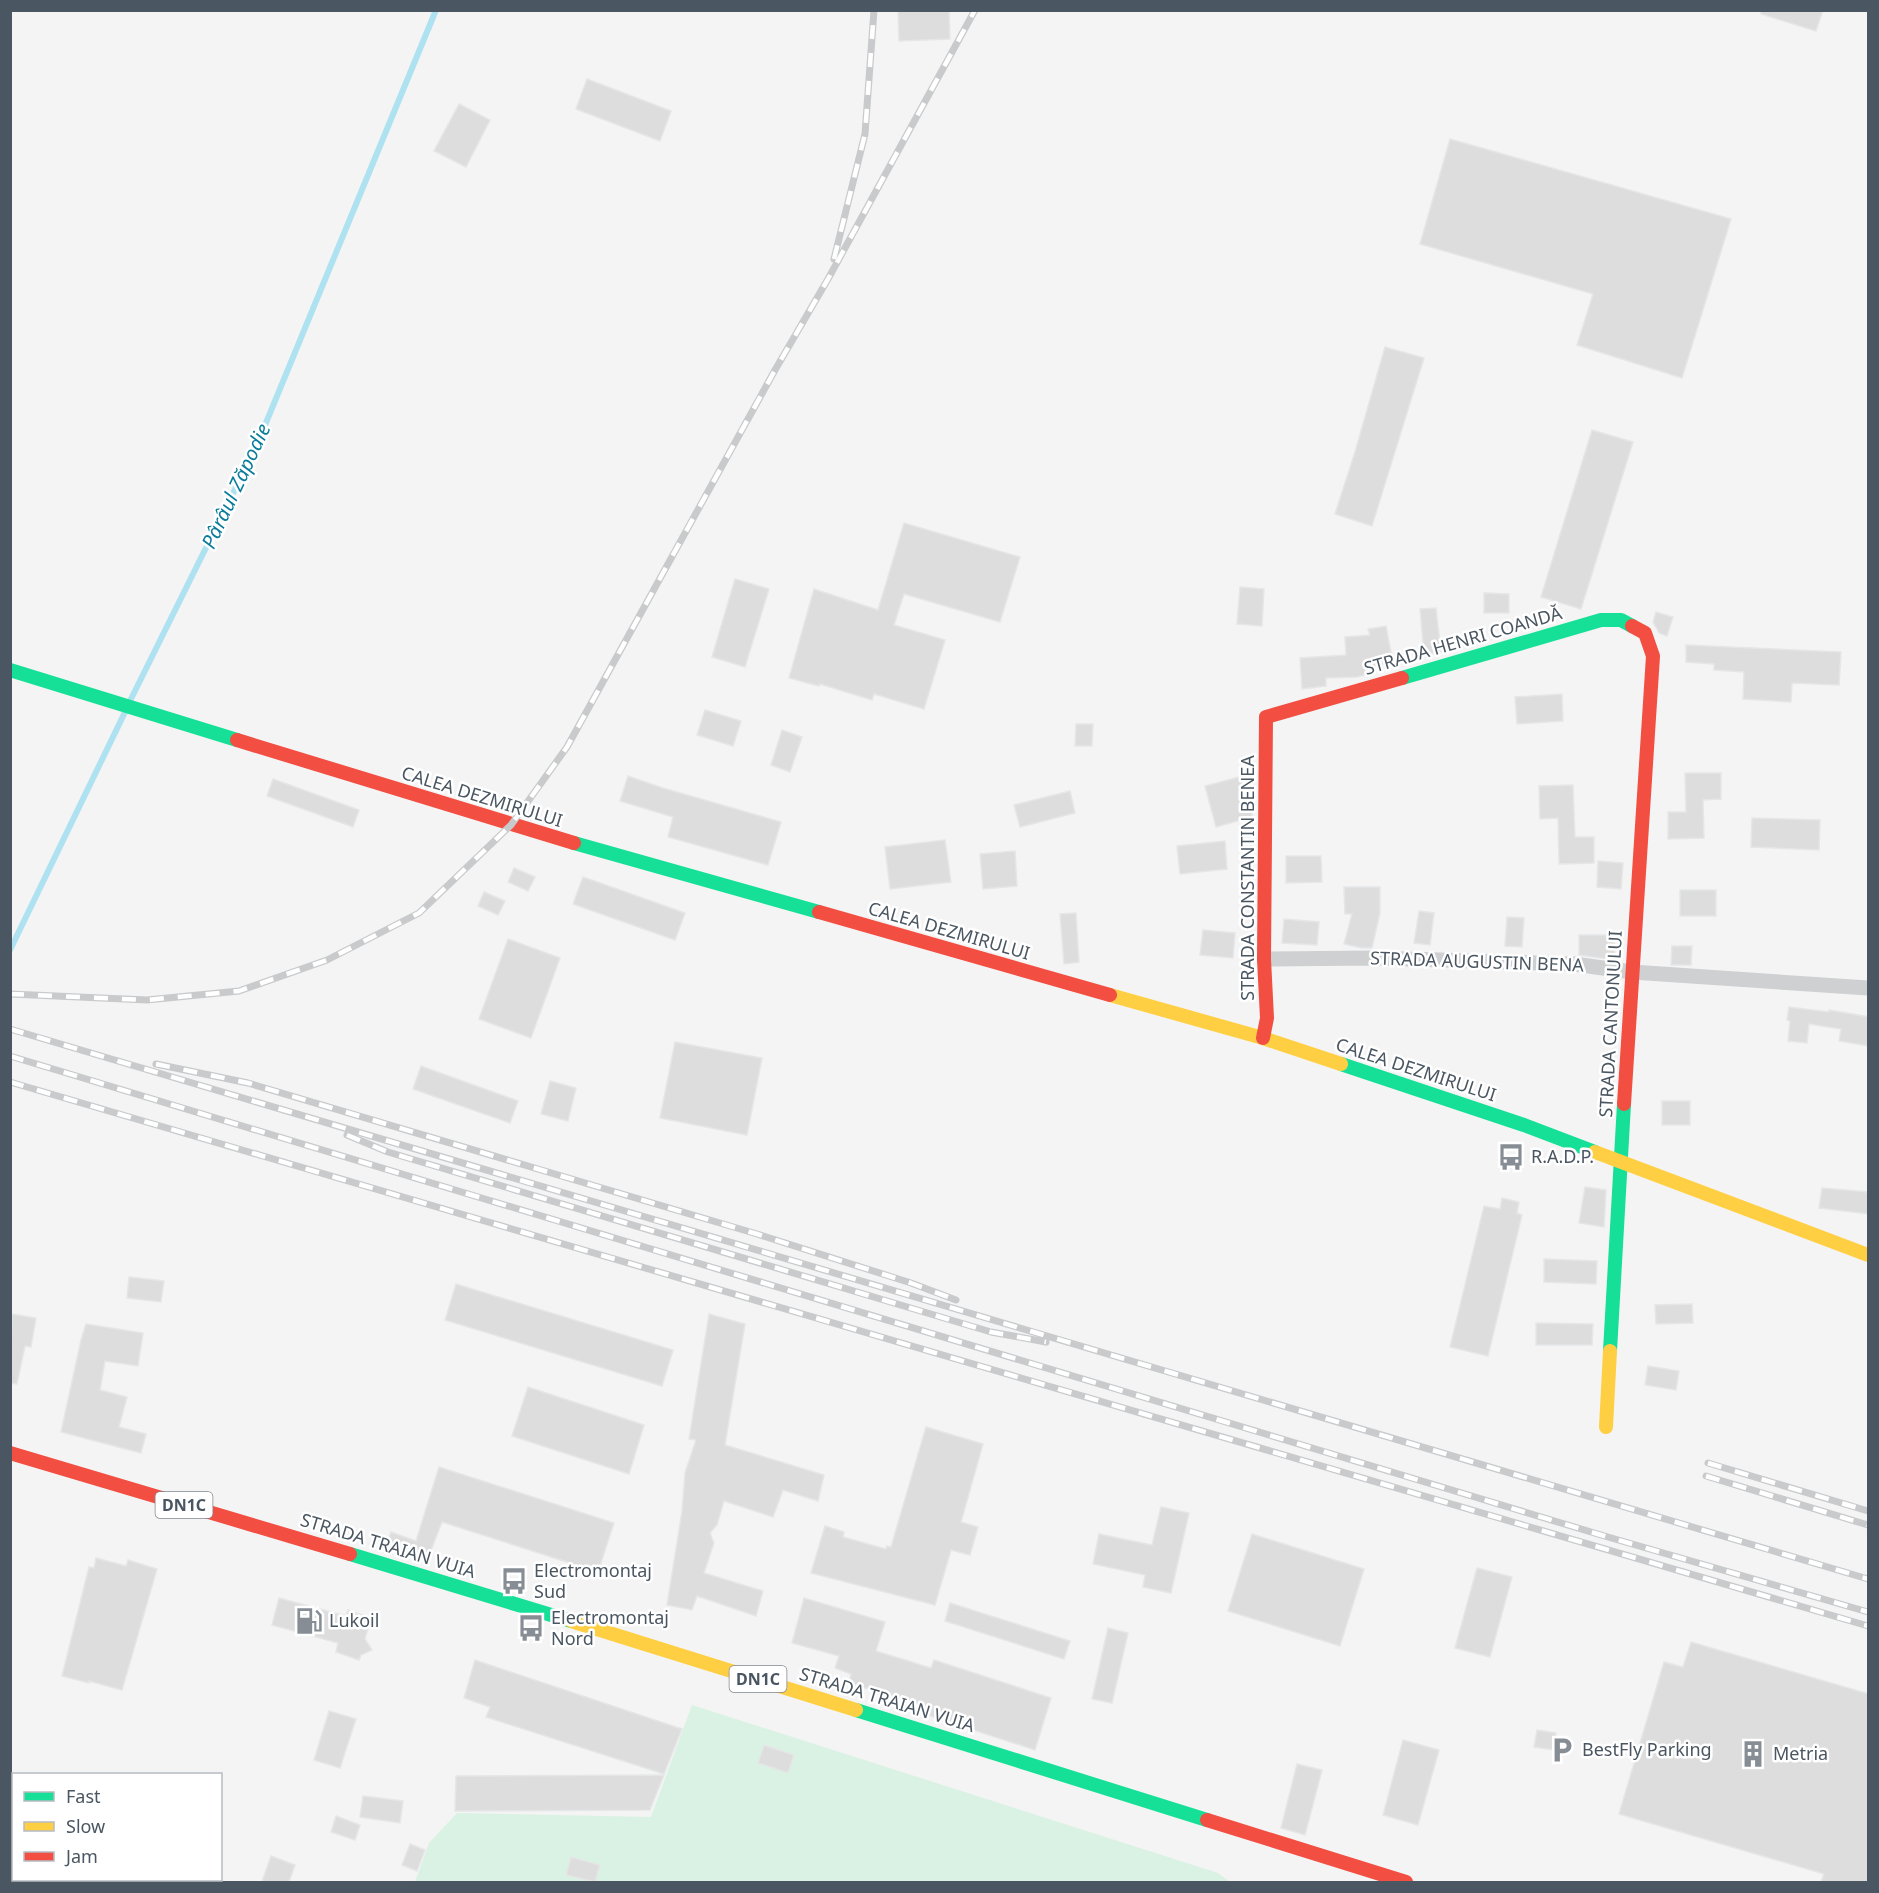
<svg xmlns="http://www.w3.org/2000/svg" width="1879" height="1893" font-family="'Noto Sans',sans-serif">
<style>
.green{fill:#d9f2e3}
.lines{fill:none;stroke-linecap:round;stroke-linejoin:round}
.stream{stroke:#aee2f0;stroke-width:6}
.building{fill:#ddddde;stroke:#e5e6e7;stroke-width:1.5}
.street{stroke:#ced0d2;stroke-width:15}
.fast{stroke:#16e098;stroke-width:14}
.slow{stroke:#ffcf43;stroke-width:14}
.jam{stroke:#f24e42;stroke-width:14}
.rail-casing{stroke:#c9cacc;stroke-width:7}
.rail{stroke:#fff;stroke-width:4.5;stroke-dasharray:14;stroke-linecap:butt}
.labels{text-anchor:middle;stroke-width:5;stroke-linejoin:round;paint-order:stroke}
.shield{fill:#fff;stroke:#808990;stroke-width:1.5}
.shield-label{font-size:16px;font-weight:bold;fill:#4a5661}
.street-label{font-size:18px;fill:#4a5661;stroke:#fff}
.poi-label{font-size:18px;fill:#4a5661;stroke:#fff;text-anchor:start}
.water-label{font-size:20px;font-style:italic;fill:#0c7c9b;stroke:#fff}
</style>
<rect width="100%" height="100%" fill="#f4f4f4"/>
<polygon class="green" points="692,1705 1218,1873 1230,1882 415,1882 429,1843 457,1813 651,1817"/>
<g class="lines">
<g class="stream">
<polyline points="130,701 256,447 436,10"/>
<polyline points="10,950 126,710"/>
</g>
</g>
<g class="building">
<polygon points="898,10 949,10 950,39 899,41"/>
<polygon points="1761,10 1823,10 1816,31 1761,14"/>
<polygon points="587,79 671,111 660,141 576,109"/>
<polygon points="459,104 490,120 466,167 434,151"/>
<polygon points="1450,139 1731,219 1682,378 1577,345 1593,294 1420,244"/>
<polygon points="1385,347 1424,358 1372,526 1335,514 1355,452"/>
<polygon points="1592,430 1633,442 1581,609 1541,597"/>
<polygon points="904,523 1020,557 1000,622 904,594 894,625 945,640 924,709 874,694 872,700 820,684 819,686 789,678 814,589 878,610"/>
<polygon points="735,579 769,589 745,667 712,657"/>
<polygon points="1240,587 1264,589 1262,626 1237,624"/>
<polygon points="1484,593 1509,594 1509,613 1484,613"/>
<polygon points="1436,608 1441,652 1424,655 1420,609"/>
<polygon points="1656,612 1673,617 1667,636 1659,633 1653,622"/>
<polygon points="1386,626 1393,663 1367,668 1368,674 1357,677 1326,678 1326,686 1302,689 1300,658 1346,655 1345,637 1370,635 1368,629"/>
<polygon points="1686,645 1841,652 1839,685 1792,683 1791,702 1743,699 1744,672 1714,670 1714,664 1686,662"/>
<polygon points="1562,694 1563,721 1517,724 1515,697"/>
<polygon points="705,710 741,721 733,746 697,735"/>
<polygon points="1076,724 1093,724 1092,746 1075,746"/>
<polygon points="782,730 802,737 790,772 771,765"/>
<polygon points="1685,773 1721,773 1721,799 1703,800 1704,838 1668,839 1668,812 1686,812"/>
<polygon points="1247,775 1252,795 1252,817 1216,827 1205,786"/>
<polygon points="628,776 663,788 781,822 768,865 668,837 673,817 620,801"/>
<polygon points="273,779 359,810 353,827 267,796"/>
<polygon points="1573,785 1575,837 1594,837 1594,863 1559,864 1558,818 1540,819 1539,786"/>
<polygon points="1070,791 1075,813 1020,827 1014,805"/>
<polygon points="1752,818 1820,820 1819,850 1751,847"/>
<polygon points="945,840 951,882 890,889 885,847"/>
<polygon points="1225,841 1227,869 1180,874 1177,846"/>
<polygon points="1015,851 1017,886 983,889 980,854"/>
<polygon points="1286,856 1321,856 1322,882 1286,883"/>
<polygon points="1598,861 1623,863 1621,889 1597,887"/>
<polygon points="514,868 535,877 528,891 508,882"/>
<polygon points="583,877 685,913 675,940 573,904"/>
<polygon points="1344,887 1380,887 1380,913 1372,948 1362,948 1344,944 1352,914 1345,914"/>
<rect x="1680" y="890" width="36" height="26"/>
<polygon points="484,892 505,901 498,915 478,906"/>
<polygon points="1419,911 1434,913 1430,945 1414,943"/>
<polygon points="1076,913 1079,962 1064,964 1060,914"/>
<polygon points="1507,917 1524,918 1522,947 1505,946"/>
<polygon points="1284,919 1319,922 1317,945 1282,943"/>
<polygon points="1203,930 1235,933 1233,958 1200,955"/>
<polygon points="1579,935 1614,935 1615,960 1579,955"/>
<polygon points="508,939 560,958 531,1038 479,1019"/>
<polygon points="1672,946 1692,946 1691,965 1671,965"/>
<polygon points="1789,1007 1829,1012 1829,1010 1869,1017 1869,1046 1839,1041 1841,1029 1809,1024 1807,1043 1788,1041 1790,1021 1787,1020"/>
<polygon points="675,1042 762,1058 747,1135 660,1118"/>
<polygon points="421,1066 518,1101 510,1123 413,1089"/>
<polygon points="550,1081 576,1088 568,1121 541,1114"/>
<rect x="1662" y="1101" width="28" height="24"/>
<polygon points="1585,1187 1606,1190 1604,1227 1579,1223"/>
<polygon points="1822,1188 1869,1192 1869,1214 1819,1208"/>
<polygon points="1502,1198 1519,1202 1517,1213 1522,1215 1488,1356 1450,1347 1484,1206 1500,1209"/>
<polygon points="1544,1259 1597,1261 1596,1284 1544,1282"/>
<polygon points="129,1277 164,1281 161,1302 127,1298"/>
<polygon points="456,1284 673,1350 662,1386 445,1320"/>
<polygon points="1692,1304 1693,1323 1656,1324 1655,1305"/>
<polygon points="12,1314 36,1318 31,1347 25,1346 17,1384 10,1383"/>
<polygon points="709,1314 745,1324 725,1445 824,1475 818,1501 783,1490 773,1517 724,1501 717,1525 710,1533 714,1543 704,1573 763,1591 756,1616 697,1596 692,1610 667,1605 682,1511 685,1473 696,1440 689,1439"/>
<polygon points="1536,1323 1593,1324 1592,1345 1536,1345"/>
<polygon points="86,1324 143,1333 138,1366 105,1361 100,1390 127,1397 119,1427 146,1434 141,1453 61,1432 81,1340"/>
<polygon points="1648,1366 1679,1371 1676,1390 1645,1385"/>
<polygon points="528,1387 644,1425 629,1474 512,1436"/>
<polygon points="926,1427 983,1444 961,1522 978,1527 970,1555 951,1550 935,1605 811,1573 825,1526 844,1532 843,1537 886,1549 887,1546 891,1547"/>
<polygon points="439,1467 614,1523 598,1572 442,1522 427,1561 386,1546 391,1532 416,1541"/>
<polygon points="1161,1507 1189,1513 1171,1593 1143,1587 1145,1575 1093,1564 1099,1534 1152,1545"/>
<polygon points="1252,1534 1364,1569 1340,1646 1228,1611"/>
<polygon points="96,1558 126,1566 128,1560 157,1569 122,1690 89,1681 89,1683 62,1676 89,1567 94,1568"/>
<polygon points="1477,1568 1512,1577 1490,1657 1455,1648"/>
<polygon points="279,1598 346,1616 348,1610 371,1618 365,1639 372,1650 361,1655 359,1660 336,1652 338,1643 272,1625"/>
<polygon points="804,1598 885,1622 876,1651 931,1668 934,1660 1051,1698 1035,1750 918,1712 920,1705 849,1683 851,1674 835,1668 839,1656 792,1643"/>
<polygon points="950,1603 1070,1641 1064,1659 945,1621"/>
<polygon points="1108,1628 1128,1633 1112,1703 1092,1699"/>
<polygon points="1691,1642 1869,1694 1869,1882 1821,1882 1824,1874 1619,1814 1664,1662 1683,1667"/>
<polygon points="475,1660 682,1729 664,1774 486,1717 490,1707 464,1698"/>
<polygon points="329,1711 356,1719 340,1768 314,1760"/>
<polygon points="1537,1730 1556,1733 1554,1750 1534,1747"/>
<polygon points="1403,1740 1439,1750 1418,1825 1383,1815"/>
<polygon points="764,1745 794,1755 788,1773 758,1763"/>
<polygon points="1297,1764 1322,1770 1305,1835 1281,1828"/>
<polygon points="664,1775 650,1810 455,1811 456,1776"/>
<polygon points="363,1796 403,1801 400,1823 360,1817"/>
<polygon points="336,1816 360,1825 355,1840 331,1832"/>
<polygon points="410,1844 425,1850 417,1871 402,1865"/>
<polygon points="271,1856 295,1865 289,1882 262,1882"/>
<polygon points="571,1857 600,1865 595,1882 566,1875"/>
</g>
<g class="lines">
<polyline class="street" points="1264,959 1372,958 1574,964 1632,972 1868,988"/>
<g class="fast">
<polyline points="10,670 237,740"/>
<polyline points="1402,678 1601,620 1621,620 1632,626"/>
<polyline points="574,843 819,912"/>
<polyline points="1341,1064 1524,1125 1595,1152"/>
<polyline points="1610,1351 1624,1104"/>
<polyline points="350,1554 571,1621"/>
<polyline points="856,1710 1207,1820"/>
</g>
<g class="slow">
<polyline points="1110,995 1263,1038 1341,1064"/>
<polyline points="1595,1152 1868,1255"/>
<polyline points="1606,1427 1610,1351"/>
<polyline points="571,1621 856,1710"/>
</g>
<g class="jam">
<polyline points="237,740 574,843"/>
<polyline points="819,912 1110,995"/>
<polyline points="1263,1038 1267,1018 1264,959 1266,717 1402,678"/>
<polyline points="1624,1104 1653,656 1645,633 1632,626"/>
<polyline points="10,1453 350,1554"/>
<polyline points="1207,1820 1406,1882"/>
</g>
<defs>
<g id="rail">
<polyline points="834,259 865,134 874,10"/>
<polyline points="10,994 147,1000 239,991 327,960 419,913 511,825 567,747 775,370 828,279 975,10"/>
<polyline points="10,1029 1868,1579"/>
<polyline points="10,1056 1601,1535 1868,1612"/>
<polyline points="156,1064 248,1083 757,1234 911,1283 956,1300"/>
<polyline points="10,1082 1868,1626"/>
<polyline points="347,1135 388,1152 991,1332 1046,1342"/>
<polyline points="1708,1463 1868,1511"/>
<polyline points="1706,1476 1868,1525"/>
</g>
</defs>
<use href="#rail" class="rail-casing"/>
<use href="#rail" class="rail"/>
</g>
<defs>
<symbol id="bus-bare" viewBox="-9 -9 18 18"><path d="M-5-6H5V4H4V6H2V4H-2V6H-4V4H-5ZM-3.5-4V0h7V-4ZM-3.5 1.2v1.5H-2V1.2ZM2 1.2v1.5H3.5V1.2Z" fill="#868d94" stroke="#fff" stroke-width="2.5" paint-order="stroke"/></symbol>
<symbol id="fuel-bare" viewBox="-9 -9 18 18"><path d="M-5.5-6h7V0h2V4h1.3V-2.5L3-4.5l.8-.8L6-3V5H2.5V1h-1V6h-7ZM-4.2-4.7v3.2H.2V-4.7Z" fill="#868d94" stroke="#fff" stroke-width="2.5" paint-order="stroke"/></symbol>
<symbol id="parking-bare" viewBox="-9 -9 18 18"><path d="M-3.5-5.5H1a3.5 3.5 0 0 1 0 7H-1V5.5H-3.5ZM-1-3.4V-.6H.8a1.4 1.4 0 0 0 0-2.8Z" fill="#868d94" stroke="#fff" stroke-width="2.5" paint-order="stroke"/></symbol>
<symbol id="building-bare" viewBox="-9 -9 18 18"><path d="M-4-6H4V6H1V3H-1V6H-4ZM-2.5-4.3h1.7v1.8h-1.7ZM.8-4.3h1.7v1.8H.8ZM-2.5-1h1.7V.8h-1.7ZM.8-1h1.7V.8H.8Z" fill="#868d94" stroke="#fff" stroke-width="2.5" paint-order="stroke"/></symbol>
</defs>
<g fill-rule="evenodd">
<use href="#bus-bare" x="1492" y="1138" width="38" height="38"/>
<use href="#bus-bare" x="495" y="1562" width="38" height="38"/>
<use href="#fuel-bare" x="290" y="1602" width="38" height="38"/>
<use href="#bus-bare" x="512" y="1609" width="38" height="38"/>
<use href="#parking-bare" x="1543" y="1731" width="38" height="38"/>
<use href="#building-bare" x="1734" y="1735" width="38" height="38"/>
</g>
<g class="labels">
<g class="shield">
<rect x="155.5" y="1492" width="57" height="26" rx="4.5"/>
<rect x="729.5" y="1666" width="57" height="26" rx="4.5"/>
</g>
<g class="shield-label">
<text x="184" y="1511">DN1C</text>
<text x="758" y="1685">DN1C</text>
</g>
<g class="street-label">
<text transform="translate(1463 641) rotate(-16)" y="6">STRADA HENRI COANDĂ</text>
<text transform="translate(482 797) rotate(17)" y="6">CALEA DEZMIRULUI</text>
<text transform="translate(1248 878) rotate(-90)" y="6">STRADA CONSTANTIN BENEA</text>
<text transform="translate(949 931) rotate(16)" y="6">CALEA DEZMIRULUI</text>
<text transform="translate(1477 962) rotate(2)" y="6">STRADA AUGUSTIN BENA</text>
<text transform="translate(1611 1024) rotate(-87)" y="6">STRADA CANTONULUI</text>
<text transform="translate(1416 1070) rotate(18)" y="6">CALEA DEZMIRULUI</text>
<text transform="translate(388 1546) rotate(17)" y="6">STRADA TRAIAN VUIA</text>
<text transform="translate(887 1700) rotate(17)" y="6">STRADA TRAIAN VUIA</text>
</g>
<g class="poi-label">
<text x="1531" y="1163">R.A.D.P.</text>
<text x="534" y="1577">Electromontaj<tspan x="534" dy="21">Sud</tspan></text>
<text x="551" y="1624">Electromontaj<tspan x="551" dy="21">Nord</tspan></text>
<text x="329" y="1627">Lukoil</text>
<text x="1582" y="1756">BestFly Parking</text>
<text x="1773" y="1760">Metria</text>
</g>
<g class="water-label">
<text transform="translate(236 486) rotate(-65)" y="7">Pârâul Zăpodie</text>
</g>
</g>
<rect width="1879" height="1893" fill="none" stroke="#4a5661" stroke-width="24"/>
<rect x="12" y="1773" width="210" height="108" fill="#ffffff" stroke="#b7bbc0" stroke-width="1.5"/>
<rect x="24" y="1792" width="30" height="9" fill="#16e098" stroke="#b7bbc0" stroke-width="1.5"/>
<text x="66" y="1803" font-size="18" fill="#4a5661">Fast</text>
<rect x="24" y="1822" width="30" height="9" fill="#ffcf43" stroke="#b7bbc0" stroke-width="1.5"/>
<text x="66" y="1833" font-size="18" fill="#4a5661">Slow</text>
<rect x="24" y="1852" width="30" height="9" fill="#f24e42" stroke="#b7bbc0" stroke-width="1.5"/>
<text x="66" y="1863" font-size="18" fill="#4a5661">Jam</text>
</svg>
